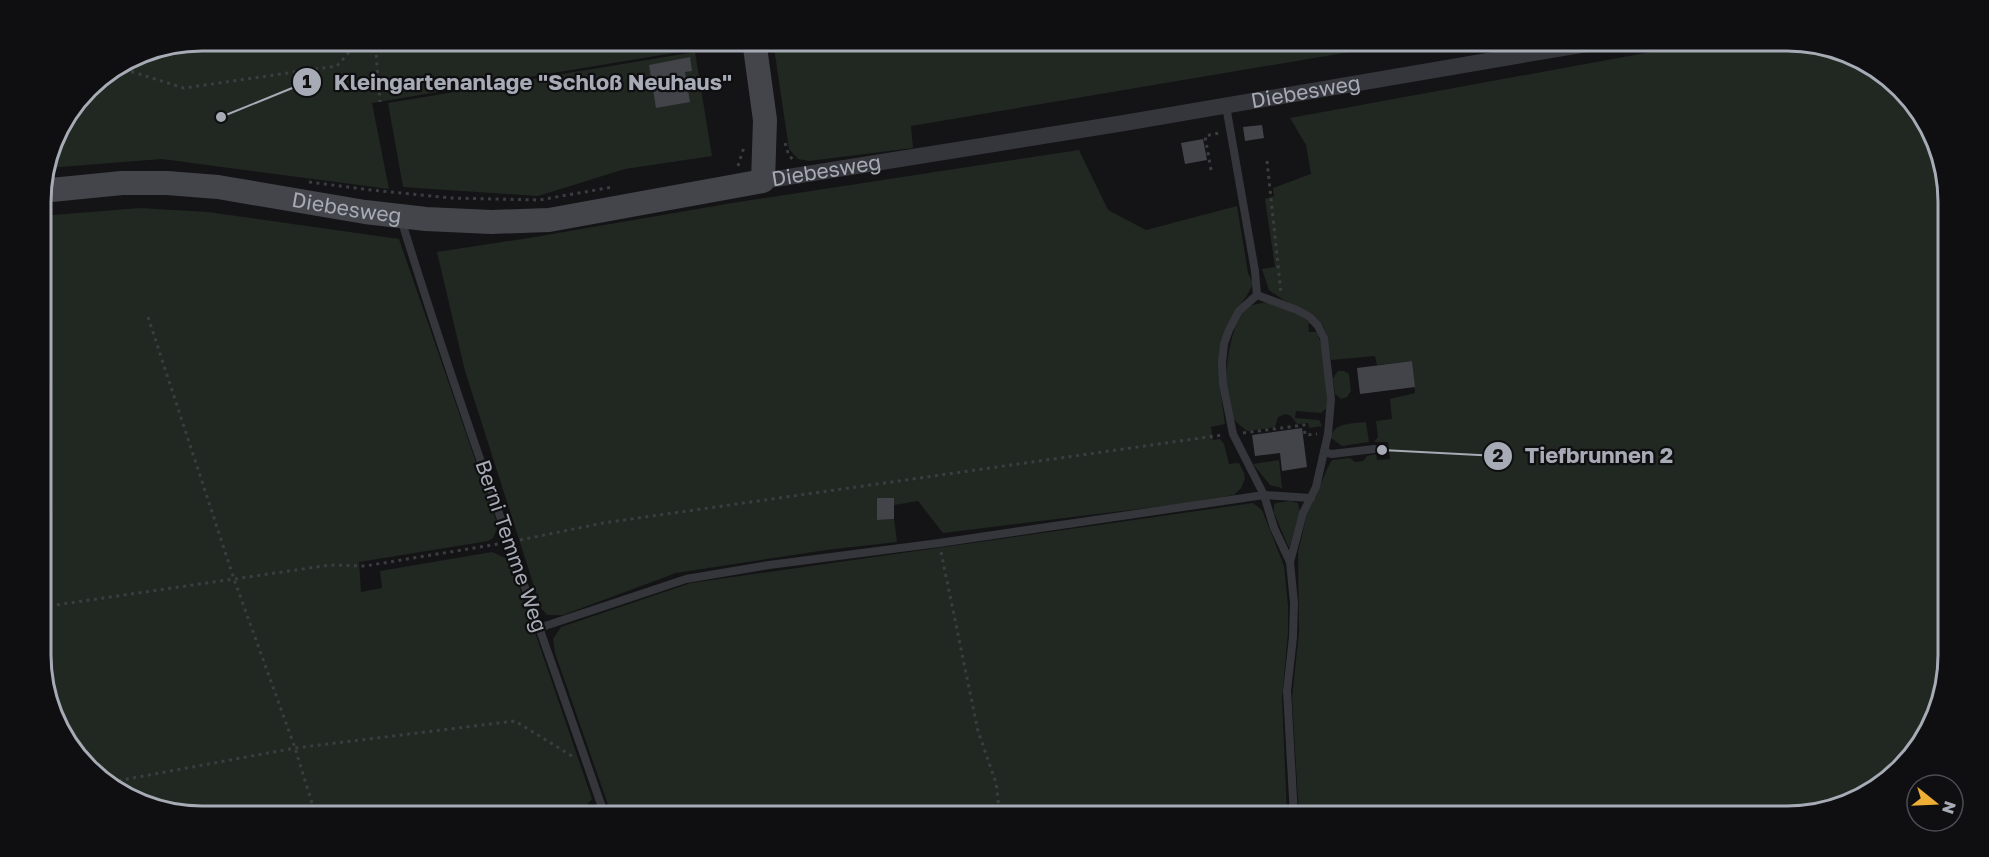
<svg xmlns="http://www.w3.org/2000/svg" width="1989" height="857" font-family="'Golos Text',sans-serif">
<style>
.green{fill:#202821}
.building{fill:#434449}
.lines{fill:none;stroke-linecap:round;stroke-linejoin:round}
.path{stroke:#3b3d41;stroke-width:3;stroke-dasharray:3 4.5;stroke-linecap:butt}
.lane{stroke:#35363b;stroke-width:8}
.street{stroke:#35363b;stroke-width:16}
.secondary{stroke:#43454a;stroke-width:24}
.labels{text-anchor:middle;stroke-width:4.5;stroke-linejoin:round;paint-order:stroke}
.street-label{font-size:21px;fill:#a6abb6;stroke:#0f0f11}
.rim{fill:none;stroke:#a6abb6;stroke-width:3}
.leader{fill:none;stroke:#a6abb6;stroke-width:2}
.callout-dot{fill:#a6abb6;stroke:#0f0f11;stroke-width:2}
.mark-label{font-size:18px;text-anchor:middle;font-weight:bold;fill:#111}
.callout-label{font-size:22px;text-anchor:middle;font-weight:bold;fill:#a6abb6;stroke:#0f0f11;stroke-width:4.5;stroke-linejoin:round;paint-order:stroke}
</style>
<rect width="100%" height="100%" fill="#141416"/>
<g class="green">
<polygon points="202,41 739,40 739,42 372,103 389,189 162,159 47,168 57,130 95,81 141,53"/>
<polygon points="773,41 773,40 1415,41 911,126 913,148 809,161 798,159 789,149"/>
<polygon points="1711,41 1787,41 1848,53 1915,103 1947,181 1948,655 1936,716 1877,789 1797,816 1299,816 1292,698 1299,632 1298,552 1307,514 1317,494 1327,469 1332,460 1350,458 1355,462 1363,461 1367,456 1376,454 1377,460 1390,459 1388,442 1374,442 1378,437 1376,421 1392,419 1390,399 1415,393 1412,361 1377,365 1375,356 1331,360 1327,335 1323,326 1313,314 1285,301 1269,290 1262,269 1275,267 1265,199 1274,196 1273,188 1311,174 1306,145 1290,118"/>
<polygon points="695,52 712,156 625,169 538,196 403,187 388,103"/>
<polygon points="1079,150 1108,210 1146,230 1237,206 1248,273 1253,284 1246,297 1236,310 1219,380 1225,424 1211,427 1213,440 1220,439 1224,444 1229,464 1239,463 1244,473 1245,479 1241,488 1234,495 1187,503 943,533 918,501 894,505 893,498 877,498 877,520 894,519 897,542 826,550 676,573 563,615 547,615 541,608 465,371 437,252 535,237 732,203"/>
<polygon points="140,208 208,212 399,239 498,526 493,538 488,541 359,562 361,592 382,588 380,571 492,552 508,559 514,571 592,799 587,805 555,816 202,816 141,804 74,754 42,676 41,216"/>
<path d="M1271,302L1301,316L1311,323L1308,324L1309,332H1317C1326,356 1327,383 1327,408L1321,413L1296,411L1295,418L1319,420L1322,426L1309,428L1308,423L1297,424L1291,416L1286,414L1278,417L1275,427L1247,431C1244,428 1239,425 1236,422C1219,401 1226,323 1249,307C1254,303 1264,303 1271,302Z"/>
<polygon points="1338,371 1344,371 1349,374 1351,391 1347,397 1341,399 1335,394 1333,378"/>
<path d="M1366,422L1369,442L1342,446L1331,438C1333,422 1353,424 1366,422Z"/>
<polygon points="1279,460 1282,488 1270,485 1253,464"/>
<polygon points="1290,501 1298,503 1300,512 1289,548 1274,513 1274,505 1276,503"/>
<polygon points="1253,503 1262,510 1284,566 1288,606 1288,633 1282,698 1287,816 612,816 555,653 553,639 561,627 691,583"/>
</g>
<g class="building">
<polygon points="690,57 692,71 685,72 690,102 656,108 649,65"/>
<polygon points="1262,125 1264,138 1245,141 1243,127"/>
<polygon points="1203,139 1207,160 1185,164 1181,143"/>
<polygon points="1412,361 1415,387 1360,394 1357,368"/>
<polygon points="1302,428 1307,467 1282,471 1280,453 1255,456 1252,435"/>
<polygon points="877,498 894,498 894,519 877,520"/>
</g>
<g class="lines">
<g class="path">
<polyline points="375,40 380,102"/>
<polyline points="1470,40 1470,51"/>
<polyline points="117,67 184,88 337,66 360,40"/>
<polyline points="785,143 789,156 794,160"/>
<polyline points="1267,161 1281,293"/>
<polyline points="738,166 744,147"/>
<polyline points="1211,170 1205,136 1219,133"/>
<polyline points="309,182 371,190 451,198 539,200 613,187"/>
<polyline points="148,317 234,579 295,748 316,816"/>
<polyline points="1243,433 1304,425 1305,435 1317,434"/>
<polyline points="520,540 603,523 1222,435"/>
<polyline points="941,552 978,731 996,783 1000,816"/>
<polyline points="42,607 330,565 365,566 498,544"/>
<polyline points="111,782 295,748 515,721 572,756"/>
</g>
<g class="lane">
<polyline points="1226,106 1255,271 1257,295 1297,310 1310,317 1318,326 1324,338 1331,399 1328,434 1316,487 1303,513 1290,562 1294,603 1293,637 1287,691 1294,816"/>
<path d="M401,219C463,420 537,618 605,816"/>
<polyline points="1257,295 1239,311 1229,330 1224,344 1222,363 1223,384 1233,434 1264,495 1274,528 1290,562"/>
<polyline points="1324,452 1332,454 1374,449"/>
<polyline points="539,628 686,579 769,565 939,543 1264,495 1311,498"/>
<polyline points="585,816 603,810"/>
</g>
<path class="street" id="s1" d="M763,181L1124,123L1610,40"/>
<path class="secondary" id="s2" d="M41,191L122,183H167L218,187L365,212L426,219L491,222L549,220L763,181L765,120L754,40"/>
</g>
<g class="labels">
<g class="street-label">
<text dy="7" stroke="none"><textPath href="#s1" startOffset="550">Diebesweg</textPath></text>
<text dy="7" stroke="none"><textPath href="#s1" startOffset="64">Diebesweg</textPath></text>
<text dy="7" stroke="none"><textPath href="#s2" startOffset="308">Diebesweg</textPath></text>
<text transform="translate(511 546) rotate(71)" y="7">Berni Temme Weg</text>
</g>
</g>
<path d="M0 0H1989V857H0ZM202 51H1787A151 151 0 0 1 1938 202V655A151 151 0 0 1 1787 806H202A151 151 0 0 1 51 655V202A151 151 0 0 1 202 51Z" fill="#0f0f11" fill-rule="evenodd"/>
<path class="rim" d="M202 51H1787A151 151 0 0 1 1938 202V655A151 151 0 0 1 1787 806H202A151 151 0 0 1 51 655V202A151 151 0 0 1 202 51Z"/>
<path class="leader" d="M221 117L307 82M1382 450L1498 456"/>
<g class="callout-dot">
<circle cx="221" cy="117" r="6"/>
<circle cx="1382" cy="450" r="6"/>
<circle cx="307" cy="82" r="15"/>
<circle cx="1498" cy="456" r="15"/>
</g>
<g class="mark-label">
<text x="307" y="88">1</text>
<text x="1498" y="462">2</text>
</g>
<g class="callout-label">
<text x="533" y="90">Kleingartenanlage "Schloß Neuhaus"</text>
<text x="1599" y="463">Tiefbrunnen 2</text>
</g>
<g transform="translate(1935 803) rotate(108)"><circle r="28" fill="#0f0f11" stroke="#4b4d53" stroke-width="1.5"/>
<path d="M0-4.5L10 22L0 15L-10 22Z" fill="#eeb034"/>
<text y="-9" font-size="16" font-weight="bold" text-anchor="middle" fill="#a6abb6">N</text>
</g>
</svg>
